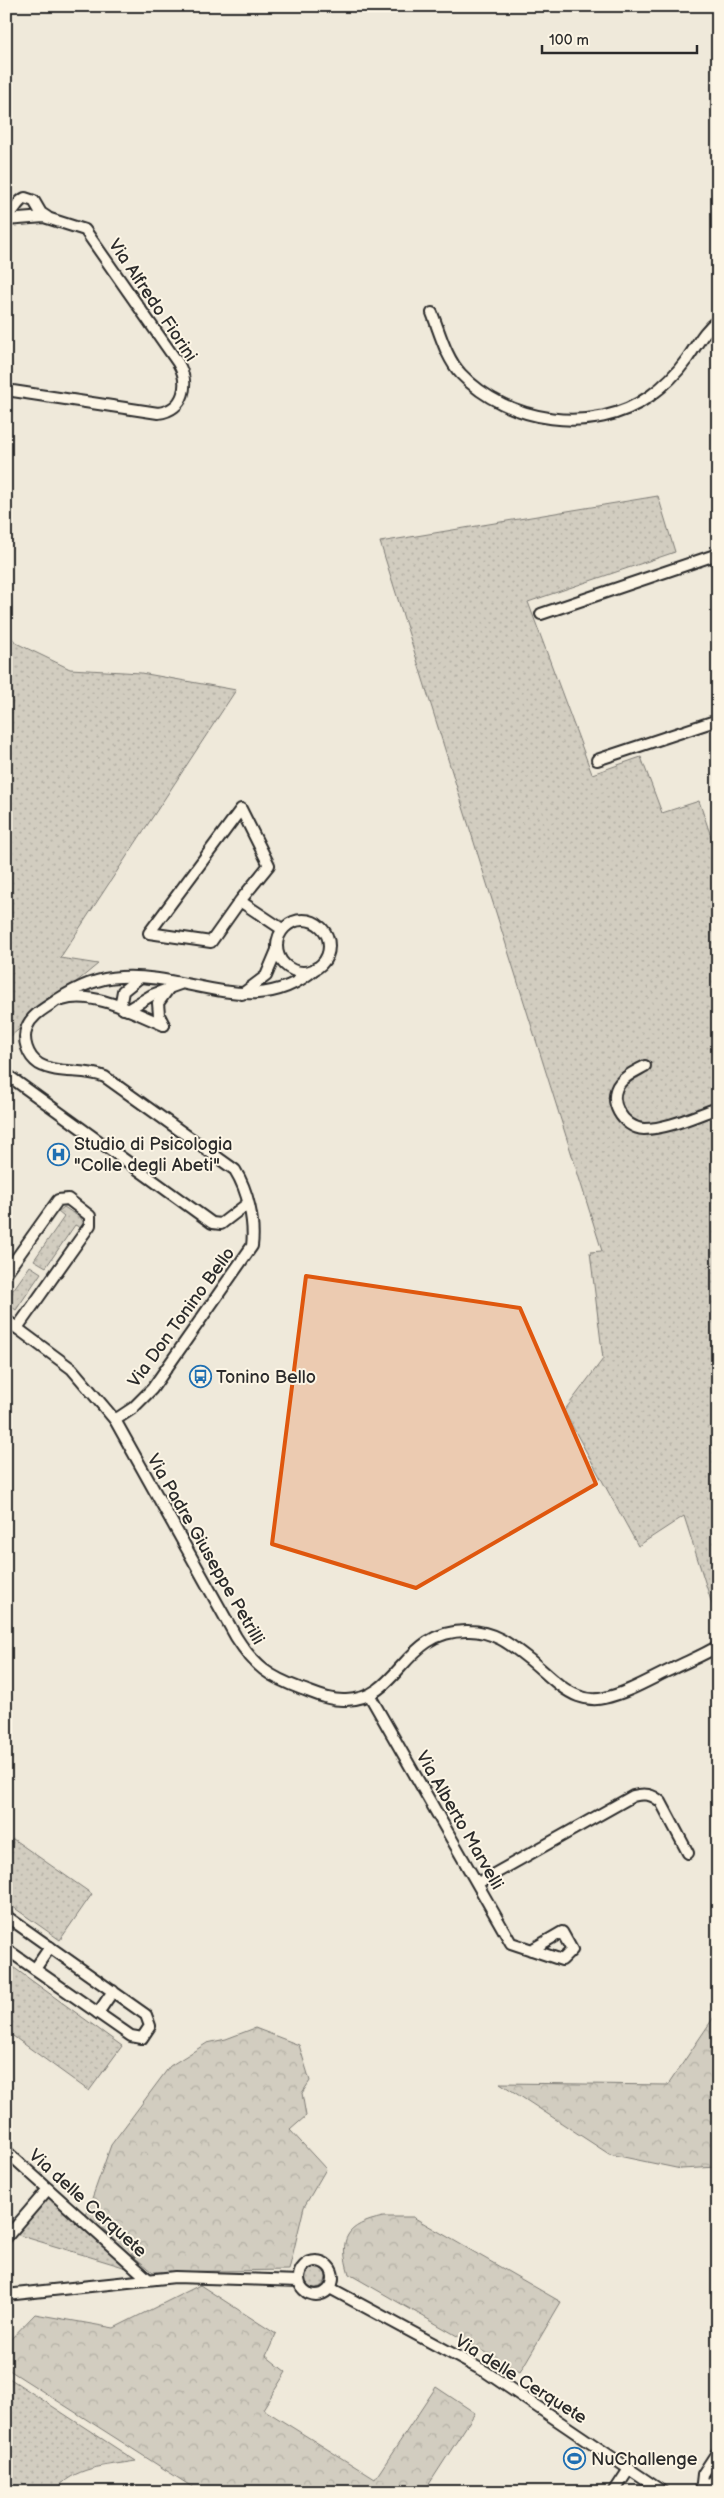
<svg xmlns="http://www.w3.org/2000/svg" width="724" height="2498" font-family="'Balsamiq Sans',sans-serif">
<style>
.grass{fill:url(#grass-dots);stroke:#7e7c76}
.forest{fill:url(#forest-crowns);stroke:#7e7c76}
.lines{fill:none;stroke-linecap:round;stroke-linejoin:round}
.street-casing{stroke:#2b2b2b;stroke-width:14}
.street{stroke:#fcf5e5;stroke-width:10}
.marked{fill:#df570e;fill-opacity:0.2;stroke:#df570e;stroke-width:4;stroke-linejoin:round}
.labels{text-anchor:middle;stroke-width:4;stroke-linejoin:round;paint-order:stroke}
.street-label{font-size:18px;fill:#2b2b2b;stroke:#fcf5e5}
.poi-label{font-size:18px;fill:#2b2b2b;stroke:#fcf5e5;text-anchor:start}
</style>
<defs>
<pattern id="grass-dots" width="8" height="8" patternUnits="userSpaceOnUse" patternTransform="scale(1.25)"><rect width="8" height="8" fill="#d2cdc0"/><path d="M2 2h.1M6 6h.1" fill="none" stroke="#b4b0a5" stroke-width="1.8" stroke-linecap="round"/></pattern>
<pattern id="forest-crowns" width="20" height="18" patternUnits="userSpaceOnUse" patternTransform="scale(1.25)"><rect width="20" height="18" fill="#d2cdc0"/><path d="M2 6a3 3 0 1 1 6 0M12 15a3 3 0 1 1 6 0" fill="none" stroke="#b4b0a5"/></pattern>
</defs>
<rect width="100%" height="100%" fill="#efe9da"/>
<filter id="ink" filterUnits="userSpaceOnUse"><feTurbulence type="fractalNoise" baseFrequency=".02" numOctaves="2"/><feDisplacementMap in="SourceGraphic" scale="10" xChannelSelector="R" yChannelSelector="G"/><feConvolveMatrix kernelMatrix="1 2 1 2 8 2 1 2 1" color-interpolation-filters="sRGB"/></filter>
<g filter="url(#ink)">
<g class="grass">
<polygon points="658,496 675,552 528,602 592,774 641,757 662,813 699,801 718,857 718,1623 684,1516 638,1546 564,1411 603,1359 590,1252 602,1251 380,542"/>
<polygon points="6,630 16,643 70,669 141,673 236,690 60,958 98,964 6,1040"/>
<polygon points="64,1207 81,1218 84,1224 81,1228 75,1225 46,1267 34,1260 64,1217 58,1212"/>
<polygon points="30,1266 41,1273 16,1310 6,1303 6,1300"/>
<polygon points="13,1839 92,1894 60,1940 6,1902 6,1848"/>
<polygon points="6,1962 122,2046 89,2091 6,2031"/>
<polygon points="49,2197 130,2269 15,2234"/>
<circle cx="315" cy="2277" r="11"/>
<path d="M6,2376L136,2461C106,2466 74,2466 54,2492H6Z"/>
</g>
<g class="forest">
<polygon points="718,2011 718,2167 681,2169 609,2154 500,2083 668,2085"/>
<polygon points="255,2028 299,2045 310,2081 302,2093 306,2116 290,2130 326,2169 304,2207 289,2270 153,2272 85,2218 111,2145 170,2066 207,2043 226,2039"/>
<path d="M383,2217H413L561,2302L520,2372L349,2274C338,2238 346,2225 383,2217Z"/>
<polygon points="200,2285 276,2334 266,2356 286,2372 263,2409 375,2479 436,2387 475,2413 424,2492 200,2492 6,2368 6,2344 35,2314 114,2328"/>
</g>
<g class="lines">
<defs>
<g id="street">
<path d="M6,217C15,212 16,202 25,198L34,201L41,213L47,217"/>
<path d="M6,220L44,217L85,230L178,363C190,383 185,410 158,413L6,390"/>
<path d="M432,313C440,333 446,358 461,374C507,423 594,436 650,396C664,386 677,373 687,359C697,345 704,330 718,320"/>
<polyline points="541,614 718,554"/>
<polyline points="597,760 718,720"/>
<polyline points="240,901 269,865 241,809 149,933 211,942 240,901 282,929"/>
<circle cx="303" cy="946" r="26"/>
<polyline points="242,994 266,976 277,950"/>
<path d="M62,1000C94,990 134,1013 164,1025"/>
<polyline points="123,1009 121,1002 123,991 139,978"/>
<polyline points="127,1010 152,995 168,989"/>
<polyline points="164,1025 159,1015 158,1003 169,988 180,984"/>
<path d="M645,1066C636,1071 626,1075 620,1083C606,1100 623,1128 644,1129C668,1129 694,1116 718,1108"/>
<polyline points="6,1074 212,1223 221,1224 247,1204"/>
<polyline points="6,1273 58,1200 68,1199 90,1216 90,1225 17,1328"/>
<path d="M6,1320L72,1369L115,1420L236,1637C255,1667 269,1677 302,1689C316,1694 331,1701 346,1700C401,1699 402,1629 469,1631C494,1631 511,1645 529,1659C544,1671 560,1689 578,1696C586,1699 596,1700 604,1698C628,1693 652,1678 674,1668C688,1661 704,1655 718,1646"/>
<path d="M115,1420L133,1408L152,1389L252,1246C255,1222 248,1191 235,1170L105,1077C85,1068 58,1075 39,1064C27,1056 22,1039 27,1027C32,1014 46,1008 57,1000C77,987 97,978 120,977C189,972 256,1022 316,968"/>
<polyline points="370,1696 511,1943 562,1960 572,1950 562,1932 531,1950"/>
<path d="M478,1883L633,1796C645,1793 652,1794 661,1802L688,1853"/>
<polyline points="6,1916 146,2015 150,2026 142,2038 131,2036 6,1949"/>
<polyline points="35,1969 50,1947"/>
<polyline points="98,2013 113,1991"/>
<polyline points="6,2151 148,2279"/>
<polyline points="6,2238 48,2189"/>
<circle cx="316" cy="2278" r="17"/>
<polyline points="330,2288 486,2372 663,2492"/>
<polyline points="6,2295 175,2277 299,2281"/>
<polyline points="701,2491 718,2477"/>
<polyline points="614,2492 629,2469"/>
<polyline points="701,2492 703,2474 718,2451"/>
</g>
</defs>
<use href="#street" class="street-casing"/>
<use href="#street" class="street"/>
</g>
</g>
<path class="marked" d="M306,1276L520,1308L596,1484L416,1588L272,1544Z"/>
<defs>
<symbol id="hospital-ring" viewBox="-11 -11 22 22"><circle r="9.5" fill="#fcf5e5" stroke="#1f6fb2" stroke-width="1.5"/><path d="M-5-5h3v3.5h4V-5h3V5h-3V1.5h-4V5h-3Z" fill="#1f6fb2"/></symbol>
<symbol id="bus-ring" viewBox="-11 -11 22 22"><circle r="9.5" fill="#fcf5e5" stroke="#1f6fb2" stroke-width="1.5"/><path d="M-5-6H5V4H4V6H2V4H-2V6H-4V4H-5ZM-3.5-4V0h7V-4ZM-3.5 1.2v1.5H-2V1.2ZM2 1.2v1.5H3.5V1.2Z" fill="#1f6fb2"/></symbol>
<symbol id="stadium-ring" viewBox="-11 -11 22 22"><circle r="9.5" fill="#fcf5e5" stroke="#1f6fb2" stroke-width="1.5"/><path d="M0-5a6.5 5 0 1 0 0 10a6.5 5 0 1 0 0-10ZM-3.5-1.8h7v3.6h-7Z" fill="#1f6fb2"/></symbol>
</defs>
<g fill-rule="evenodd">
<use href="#hospital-ring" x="46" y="1142" width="25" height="25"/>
<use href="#bus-ring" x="188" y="1364" width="25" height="25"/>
<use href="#stadium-ring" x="562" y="2446" width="25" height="25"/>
</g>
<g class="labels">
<g class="street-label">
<text transform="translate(153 300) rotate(56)" y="6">Via Alfredo Fiorini</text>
<text transform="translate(181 1317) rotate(-54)" y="6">Via Don Tonino Bello</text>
<text transform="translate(206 1549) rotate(60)" y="6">Via Padre Giuseppe Petrilli</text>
<text transform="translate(460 1820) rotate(60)" y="6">Via Alberto Marvelli</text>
<text transform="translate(88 2203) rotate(42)" y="6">Via delle Cerquete</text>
<text transform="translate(521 2379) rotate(32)" y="6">Via delle Cerquete</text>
</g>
<g class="poi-label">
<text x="74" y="1150">Studio di Psicologia<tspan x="74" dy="21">"Colle degli Abeti"</tspan></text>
<text x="216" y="1383">Tonino Bello</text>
<text x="591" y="2465">NuChallenge</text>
</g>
</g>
<rect width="724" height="2498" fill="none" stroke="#fcf5e5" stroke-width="25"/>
<rect x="12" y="12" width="699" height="2473" fill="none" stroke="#2b2b2b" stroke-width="2" filter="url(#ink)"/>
<path d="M542 45v8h155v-8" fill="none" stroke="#2b2b2b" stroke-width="2.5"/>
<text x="549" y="45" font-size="15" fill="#2b2b2b" stroke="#fcf5e5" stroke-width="4" paint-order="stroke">100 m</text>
</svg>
